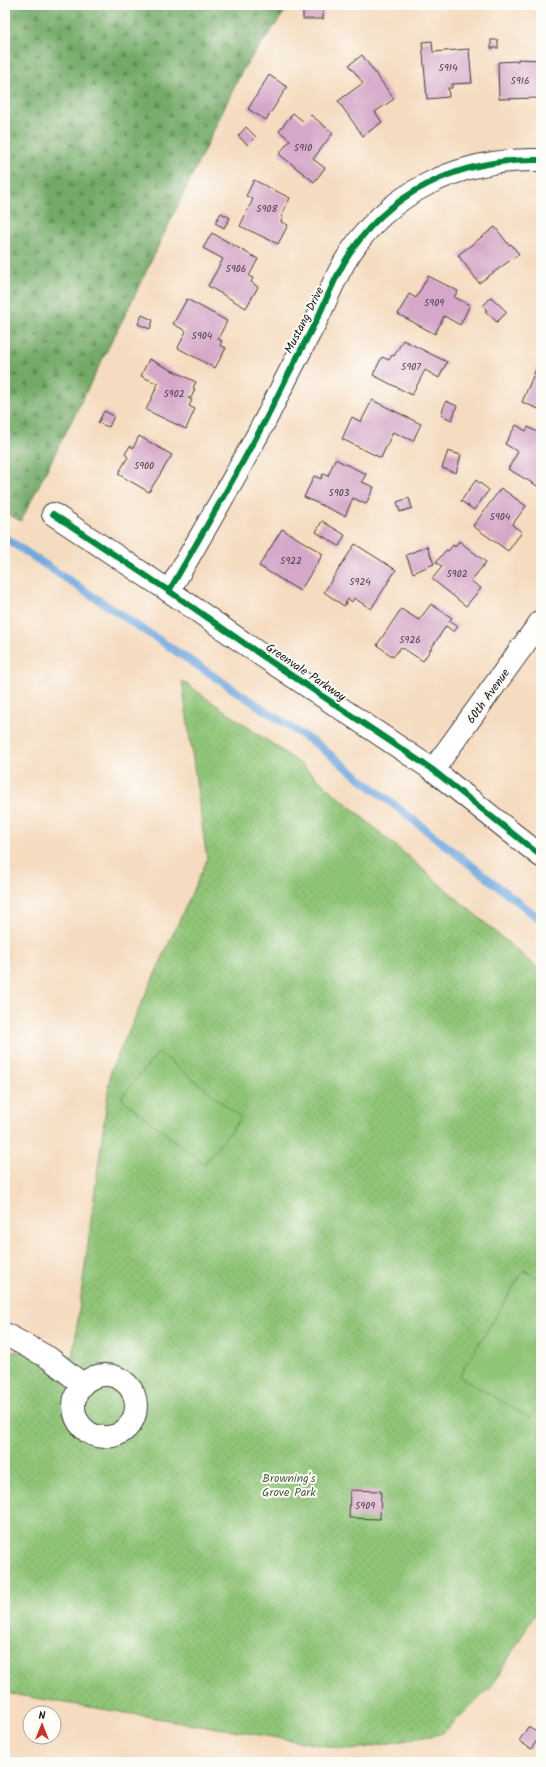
<svg xmlns="http://www.w3.org/2000/svg" width="546" height="1767" font-family="Kalam,sans-serif">
<style>
.forest{fill:url(#forest-firs);stroke:#486342}
.park{fill:url(#park-dots);stroke:#56704a}
.pitch{fill:#8fc577;stroke:#56704a}
.lines{fill:none;stroke-linecap:round;stroke-linejoin:round}
.stream{stroke:#70a9e0;stroke-width:8}
.building{fill:#d5a7c8}
.minor-casing{stroke:#3d3934;stroke-width:24}
.minor{stroke:#fff;stroke-width:22}
.cycleway-casing{stroke:#fdfcf7;stroke-width:8}
.cycleway{stroke:#00873e;stroke-width:6}
.labels{text-anchor:middle;stroke-width:4;stroke-linejoin:round;paint-order:stroke}
.number-label{font-size:10px;fill:#4a3f47}
.street-label{font-size:12px;fill:#1c1c1c;stroke:#fdfcf7}
.park-label{font-size:12px;fill:#4a6040;stroke:#fdfcf7}
</style>
<defs>
<pattern id="forest-firs" width="22" height="20" patternUnits="userSpaceOnUse"><rect width="22" height="20" fill="#73aa68"/><path d="M5 1l3.5 6h-7zM16 11l3.5 6h-7z" fill="#5e8a55"/></pattern>
<pattern id="park-dots" width="8" height="8" patternUnits="userSpaceOnUse"><rect width="8" height="8" fill="#8fc577"/><path d="M2 2h.1M6 6h.1" fill="none" stroke="#7ba966" stroke-width="1.8" stroke-linecap="round"/></pattern>
</defs>
<rect width="100%" height="100%" fill="#fdfcf7"/>
<filter id="ink" filterUnits="userSpaceOnUse"><feTurbulence type="fractalNoise" baseFrequency=".025" numOctaves="2"/><feDisplacementMap in="SourceGraphic" scale="8" xChannelSelector="R" yChannelSelector="G"/><feConvolveMatrix kernelMatrix="1 2 1 2 8 2 1 2 1" color-interpolation-filters="sRGB"/></filter>
<filter id="wash" filterUnits="userSpaceOnUse"><feTurbulence type="fractalNoise" baseFrequency=".012" numOctaves="4" result="noise"/><feDisplacementMap in="SourceGraphic" scale="16" xChannelSelector="R" yChannelSelector="G"/><feGaussianBlur stdDeviation="0.9" result="paint"/><feColorMatrix in="noise" values="0 0 0 0 0 0 0 0 0 0 0 0 0 0 0 0 0 1.4 0 .05"/><feComposite in="paint" operator="in"/></filter>
<g filter="url(#wash)">
<rect width="100%" height="100%" fill="#f5dbbf"/>
<polygon class="forest" points="5,5 290,5 243,69 132,301 21,521 5,513"/>
<polygon class="park" points="182,681 298,762 541,971 541,1604 492,1686 441,1734 351,1750 5,1693 5,1351 73,1356 111,1070 207,860"/>
<g class="pitch">
<polygon points="159,1052 241,1118 204,1164 121,1098"/>
<polygon points="524,1270 541,1280 541,1400 530,1418 459,1376"/>
</g>
<g class="lines">
<polyline class="stream" points="5,538 319,746 541,920"/>
</g>
<g id="blocks">
<g class="building">
<rect x="303" y="8" width="20" height="11"/>
<rect x="491" y="40" width="7" height="8"/>
<polygon points="432,41 433,52 469,49 472,83 452,84 452,88 448,88 449,97 427,99 422,42"/>
<polygon points="362,55 394,99 375,112 382,122 363,136 338,101 363,83 349,65"/>
<polygon points="518,59 541,60 541,98 499,99 498,62 518,61"/>
<polygon points="269,75 287,87 266,120 248,109"/>
<polygon points="293,113 304,122 311,115 333,133 313,159 325,168 314,182 279,154 290,140 279,131"/>
<polygon points="246,127 256,137 248,145 238,136"/>
<polygon points="254,180 290,198 281,217 283,217 281,222 288,225 278,244 240,226 253,199 246,196"/>
<polygon points="221,213 230,218 224,228 215,223"/>
<polygon points="495,227 509,245 511,244 519,254 479,283 458,255"/>
<polygon points="212,233 258,259 249,276 253,278 251,282 258,287 246,308 208,286 223,259 203,248"/>
<polygon points="428,276 458,291 454,297 470,305 460,325 444,316 435,334 398,314 409,294 416,298"/>
<polygon points="491,297 507,312 497,322 485,311 487,310 483,306"/>
<polygon points="187,299 227,321 218,339 222,341 220,345 226,348 215,368 178,348 186,331 173,324"/>
<polygon points="142,315 153,320 150,329 138,324"/>
<polygon points="540,323 541,323 541,342 537,342"/>
<polygon points="403,340 447,362 439,378 425,370 412,395 373,375 382,357 389,360 392,355 394,356"/>
<polygon points="149,359 196,382 193,388 195,389 191,398 188,398 192,400 189,406 195,409 186,429 146,410 158,384 141,376"/>
<polygon points="540,360 541,361 541,410 522,402"/>
<polygon points="372,400 421,424 413,441 393,432 381,458 342,439 352,417 361,422"/>
<polygon points="446,401 457,406 452,420 441,415"/>
<polygon points="104,411 114,416 109,427 98,423"/>
<polygon points="516,425 526,431 528,427 541,434 541,488 508,469 518,452 505,444"/>
<polygon points="139,436 172,455 149,492 118,474 128,457 125,454 130,446 133,448"/>
<polygon points="448,451 461,455 456,473 442,468"/>
<polygon points="335,459 366,474 362,482 374,487 366,504 353,498 345,516 304,497 314,476 321,479 323,474 328,476"/>
<polygon points="476,480 489,490 474,510 461,501"/>
<polygon points="501,488 526,506 512,525 522,532 508,551 473,526"/>
<polygon points="409,498 412,508 400,512 397,502"/>
<polygon points="322,521 345,535 339,546 316,532"/>
<polygon points="282,529 323,554 300,591 259,566"/>
<polygon points="459,541 486,562 471,581 481,588 466,606 432,579 442,567 436,562 446,550 448,551 453,545 455,547"/>
<polygon points="355,544 396,570 371,609 354,598 352,602 348,599 344,606 324,592"/>
<polygon points="427,546 434,564 413,573 406,555"/>
<polygon points="431,604 452,618 449,621 458,626 454,632 446,626 423,661 401,647 393,657 377,645 401,609 419,620"/>
<polygon points="350,1490 381,1491 380,1519 349,1518"/>
<polygon points="528,1727 541,1735 531,1749 519,1741"/>
<polygon points="498,1759 512,1759 512,1762 499,1762"/>
</g>
</g>
</g>
<g filter="url(#ink)">
<use href="#blocks" fill-opacity="0" stroke="#3d3934" stroke-width="1"/>
<g class="lines">
<defs>
<g id="minor">
<polyline points="53,514 169,591 267,659 433,770 541,856"/>
<path d="M169,591C203,532 238,473 269,413C285,380 302,348 319,315C327,298 334,280 344,263C385,192 460,158 541,160"/>
<polyline points="433,770 541,621"/>
<polyline points="5,1334 49,1358 82,1384"/>
<circle cx="105" cy="1406" r="31"/>
</g>
</defs>
<use href="#minor" class="minor-casing"/>
<use href="#minor" class="minor"/>
<defs>
<g id="cycleway">
<polyline points="53,514 169,591 267,659 433,770 541,856"/>
<path d="M169,591C203,532 238,473 269,413C285,380 302,348 319,315C327,298 334,280 344,263C385,192 460,158 541,160"/>
</g>
</defs>
<use href="#cycleway" class="cycleway-casing"/>
<use href="#cycleway" class="cycleway"/>
</g>
</g>
<g class="labels">
<g class="number-label">
<text x="448" y="71">5914</text>
<text x="520" y="84">5916</text>
<text x="303" y="151">5910</text>
<text x="267" y="212">5908</text>
<text x="236" y="272">5906</text>
<text x="434" y="306">5909</text>
<text x="202" y="339">5904</text>
<text x="411" y="370">5907</text>
<text x="174" y="397">5902</text>
<text x="144" y="469">5900</text>
<text x="339" y="496">5903</text>
<text x="500" y="520">5904</text>
<text x="291" y="564">5922</text>
<text x="457" y="577">5902</text>
<text x="360" y="585">5924</text>
<text x="410" y="643">5926</text>
<text x="365" y="1509">5909</text>
</g>
<g class="street-label">
<text transform="translate(304 320) rotate(-63)" y="4">Mustang Drive</text>
<text transform="translate(306 672) rotate(34)" y="4">Greenvale Parkway</text>
<text transform="translate(488 696) rotate(-54)" y="4">60th Avenue</text>
</g>
<g class="park-label">
<text x="289" y="1482">Browning's<tspan x="289" dy="14">Grove Park</tspan></text>
</g>
</g>
<rect width="546" height="1767" fill="none" stroke="#fdfcf7" stroke-width="20"/>
<g transform="translate(42 1725)"><circle r="19" fill="#fdfcf7" stroke="#a3a29f"/>
<path d="M0-3L7 15L0 10L-7 15Z" fill="#c8321e"/>
<text y="-6" font-size="11" font-weight="bold" text-anchor="middle" fill="#1c1c1c">N</text>
</g>
</svg>
